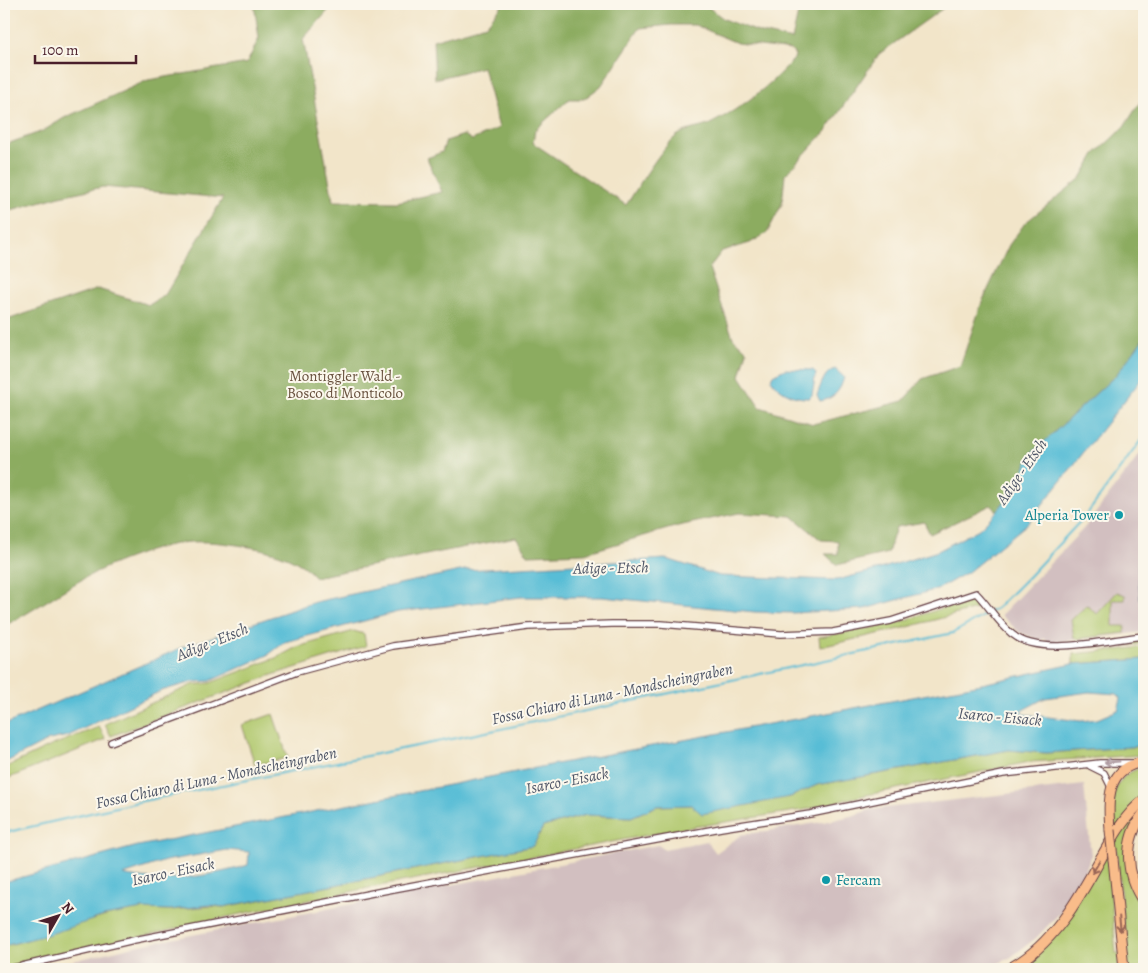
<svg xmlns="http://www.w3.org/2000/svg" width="1148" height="973" font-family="Alegreya,serif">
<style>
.industrial{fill:#d2bfc0}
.green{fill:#b0c86d;stroke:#7d744c;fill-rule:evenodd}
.forest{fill:#8cac60;stroke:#6b6646;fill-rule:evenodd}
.water{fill:#58bdd6;stroke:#516e80;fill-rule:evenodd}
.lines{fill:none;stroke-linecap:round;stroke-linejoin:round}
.stream{stroke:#58bdd6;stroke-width:2}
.street-casing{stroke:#633d43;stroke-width:8}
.primary-casing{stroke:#633d43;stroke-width:11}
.highway-casing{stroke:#633d43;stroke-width:12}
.street{stroke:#fff;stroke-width:5.5}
.primary{stroke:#f9bc8a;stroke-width:9}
.highway{stroke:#f9bc8a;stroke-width:10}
.primary-bridge-casing{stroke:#633d43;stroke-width:11;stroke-linecap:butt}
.primary-bridge{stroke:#f9bc8a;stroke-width:9}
.oneway{stroke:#ae9aa0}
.oneway2{stroke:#996656}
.culture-dot{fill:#0f9aa8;stroke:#fbf7ec;stroke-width:2}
.labels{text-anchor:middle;stroke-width:4;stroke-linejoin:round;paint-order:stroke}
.park-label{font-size:15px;fill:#69523f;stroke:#fbf7ec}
.culture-label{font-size:15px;fill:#0d838f;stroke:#fbf7ec;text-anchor:end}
.water-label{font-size:16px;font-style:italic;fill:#4f5667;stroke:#fbf7ec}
</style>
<rect width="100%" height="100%" fill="#fbf7ec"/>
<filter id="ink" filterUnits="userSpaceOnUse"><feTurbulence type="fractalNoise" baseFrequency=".02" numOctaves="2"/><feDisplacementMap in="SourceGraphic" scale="10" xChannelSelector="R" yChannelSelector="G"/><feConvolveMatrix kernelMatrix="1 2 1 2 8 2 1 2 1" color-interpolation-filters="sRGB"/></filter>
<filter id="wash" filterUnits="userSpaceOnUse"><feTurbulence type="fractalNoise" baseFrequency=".0096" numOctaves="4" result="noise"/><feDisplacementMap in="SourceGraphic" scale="20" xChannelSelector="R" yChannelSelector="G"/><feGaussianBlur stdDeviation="1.12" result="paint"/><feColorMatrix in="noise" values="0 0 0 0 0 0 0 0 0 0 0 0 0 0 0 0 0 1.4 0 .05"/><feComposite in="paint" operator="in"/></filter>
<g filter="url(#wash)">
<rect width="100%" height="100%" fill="#f2e5c9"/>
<g class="industrial">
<polygon points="1144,449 1144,632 1049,643 1044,638 1042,641 1019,632 1001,615 1085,527"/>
<polygon points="1084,785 1091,856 1074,898 1036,938 1011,957 987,969 40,969 130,947 658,845 664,849 707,841 716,853 741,835 829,821 855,815 869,810"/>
</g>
<g class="green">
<polygon points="1117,592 1125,595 1125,600 1113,600 1113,626 1125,626 1125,633 1078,639 1074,638 1071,620 1087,605 1097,614"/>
<polygon points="968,600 974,603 976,609 904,628 820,647 819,637 893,624"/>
<polygon points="354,631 364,634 366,646 275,674 111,736 105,724 192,685 210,683 278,657 297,647"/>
<polygon points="1144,639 1144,644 1086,648"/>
<polygon points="1144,647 1144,659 1073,664 1073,654"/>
<polygon points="273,714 288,758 255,765 242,725"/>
<polygon points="99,727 106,739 4,780 4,768 53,745"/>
<path d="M1144,746V755L1029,762L852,798L809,809L680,829L364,889L240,914L4,968V946C49,935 93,916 140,909C150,908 160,910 170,910C188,909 205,905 223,907L533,846L543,827L586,815L631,817L657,806L691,805L790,797L817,785L1009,750L1046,753Z"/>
<path d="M1144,767V796L1115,831C1112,802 1109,776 1144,767Z"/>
<path d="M1144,804L1127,842L1144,905V969H1013L1035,955L1116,838ZM1116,846L1126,953V954L1116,953L1108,860Z"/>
</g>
<path class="forest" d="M254,4H334L303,39L333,201L397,202L442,192L427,158L442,152L446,141L464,135L472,140L499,128L483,67L435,79L433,40L486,25L503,4H704L724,19L761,33L792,40L800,4H949L879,54L826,131L785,175L782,204L767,233L750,243L722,251L709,268L733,338L747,351L740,376L760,407L813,424L903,401L922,379L960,366L982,302L1009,245L1025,223L1081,178L1095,154L1124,127L1144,96V338L1116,375L1031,454L1017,486L997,511L991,505L930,534L924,522L896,527L888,553L837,565L825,554H838V541L821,540L792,516L739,513L678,526L585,553L528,555L516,537L315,577C301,560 276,552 255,548C234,544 211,541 190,542C166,543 118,561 96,572C64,588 36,610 4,626V321L98,289L149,305L165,295L223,198L103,187L60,196L4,212V145L43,131L64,118L148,80L247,63L259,38ZM671,25H695L737,43L791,50L795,55L794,59C768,87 745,106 710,124C697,130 683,128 672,140C656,156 639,186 626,205L533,143L535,130L569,99H584L601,86L640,28Z"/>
<g class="water">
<polygon points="1144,338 1144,376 1027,524 968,572 938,589 864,609 792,613 755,612 602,597 521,597 398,612 285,642 268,655 210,681 192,682 161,691 68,736 49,740 4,763 4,725 183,647 315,602 465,570 667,559 720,576 837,580 880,569 938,551 979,529 997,511 1017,486 1031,454 1116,375"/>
<path d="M785,369L813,370L816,373L812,395L809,398C795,399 778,391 771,379L773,375Z"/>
<path d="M835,369L844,377C841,390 834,399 820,401L817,395C821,385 824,372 835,369Z"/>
<polygon points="1142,529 1144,529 1144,599 1140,599 1138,567"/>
<path d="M1144,659V746L1046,753L1009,750L817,785L790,797L702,814L691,805L657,806L631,817L586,815L543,827L533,846L223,907L210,905L170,910L142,909L104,916L50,934L4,946V882L138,846L556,764L982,684L1073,664ZM1089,692L1117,694L1121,698L1118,710L1097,719L1081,721L1023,714L1021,711L1045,698ZM227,850L249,852L248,865C214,876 157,884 123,875L165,861Z"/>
</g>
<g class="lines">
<polyline class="stream" points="4,833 138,802 496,730 953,633 997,608 1029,576 1087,514 1144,436"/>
</g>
</g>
<g filter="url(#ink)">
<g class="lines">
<defs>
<g id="street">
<path d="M111,742L297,672L393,646L528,627L612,624H661L781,634L833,632L891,621L976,593C989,606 998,623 1012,634C1040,658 1109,639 1144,636"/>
<polyline points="1090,766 1104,773 1111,787"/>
<polyline points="9,969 134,940 388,890 721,828 810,814 1003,774 1100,763 1134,763"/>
</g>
<g id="primary">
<path d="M1110,830C1108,800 1106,767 1144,762"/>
<polyline points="1113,859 1124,969"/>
</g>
<g id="highway">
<path d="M1144,813C1123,840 1125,875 1144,902"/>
<path d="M1009,969C1053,945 1078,900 1101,858C1113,837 1125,815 1144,800"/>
</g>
</defs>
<use href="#street" class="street-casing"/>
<use href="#primary" class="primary-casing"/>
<use href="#highway" class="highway-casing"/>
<use href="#street" class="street"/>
<use href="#primary" class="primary"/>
<use href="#highway" class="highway"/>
<defs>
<polyline id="primary-bridge" points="1110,830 1113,859"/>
</defs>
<use href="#primary-bridge" class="primary-bridge-casing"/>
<use href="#primary-bridge" class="primary-bridge"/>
</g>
<defs><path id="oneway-shaft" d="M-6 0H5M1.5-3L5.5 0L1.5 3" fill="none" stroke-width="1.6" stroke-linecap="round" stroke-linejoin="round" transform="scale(1.25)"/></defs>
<use class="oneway" href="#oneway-shaft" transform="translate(1112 762) rotate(176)"/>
<g class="oneway2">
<use href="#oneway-shaft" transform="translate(1096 867) rotate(120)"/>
<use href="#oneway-shaft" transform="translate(1120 924) rotate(84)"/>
</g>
</g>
<g class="culture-dot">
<circle cx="1119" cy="515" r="5"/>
<circle cx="826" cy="880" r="5"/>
</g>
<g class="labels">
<g class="park-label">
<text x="345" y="381">Montiggler Wald -<tspan x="345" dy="17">Bosco di Monticolo</tspan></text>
</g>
<g class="culture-label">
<text x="1109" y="520">Alperia Tower</text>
<text x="836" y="885" text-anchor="start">Fercam</text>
</g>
<g class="water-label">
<text transform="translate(1021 471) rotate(-55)" y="6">Adige - Etsch</text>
<text transform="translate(611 567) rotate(-1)" y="6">Adige - Etsch</text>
<text transform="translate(212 641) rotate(-22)" y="6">Adige - Etsch</text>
<text transform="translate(612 693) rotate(-12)" y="6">Fossa Chiaro di Luna - Mondscheingraben</text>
<text transform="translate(1000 716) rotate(5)" y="6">Isarco - Eisack</text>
<text transform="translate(216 777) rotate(-12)" y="6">Fossa Chiaro di Luna - Mondscheingraben</text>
<text transform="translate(567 780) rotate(-11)" y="6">Isarco - Eisack</text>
<text transform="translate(173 871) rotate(-12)" y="6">Isarco - Eisack</text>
</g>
</g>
<rect width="1148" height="973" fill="none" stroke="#fbf7ec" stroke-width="20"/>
<g transform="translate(58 916) rotate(51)" stroke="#fbf7ec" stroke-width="4" paint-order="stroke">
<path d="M0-4L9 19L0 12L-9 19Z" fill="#4a1f2b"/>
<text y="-8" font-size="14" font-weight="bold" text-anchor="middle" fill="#4a1f2b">N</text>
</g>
<path d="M35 55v8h101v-8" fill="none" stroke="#4a1f2b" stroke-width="2.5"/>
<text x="42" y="55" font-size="15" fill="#4a1f2b" stroke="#fbf7ec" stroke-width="4" paint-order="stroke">100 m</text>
</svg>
